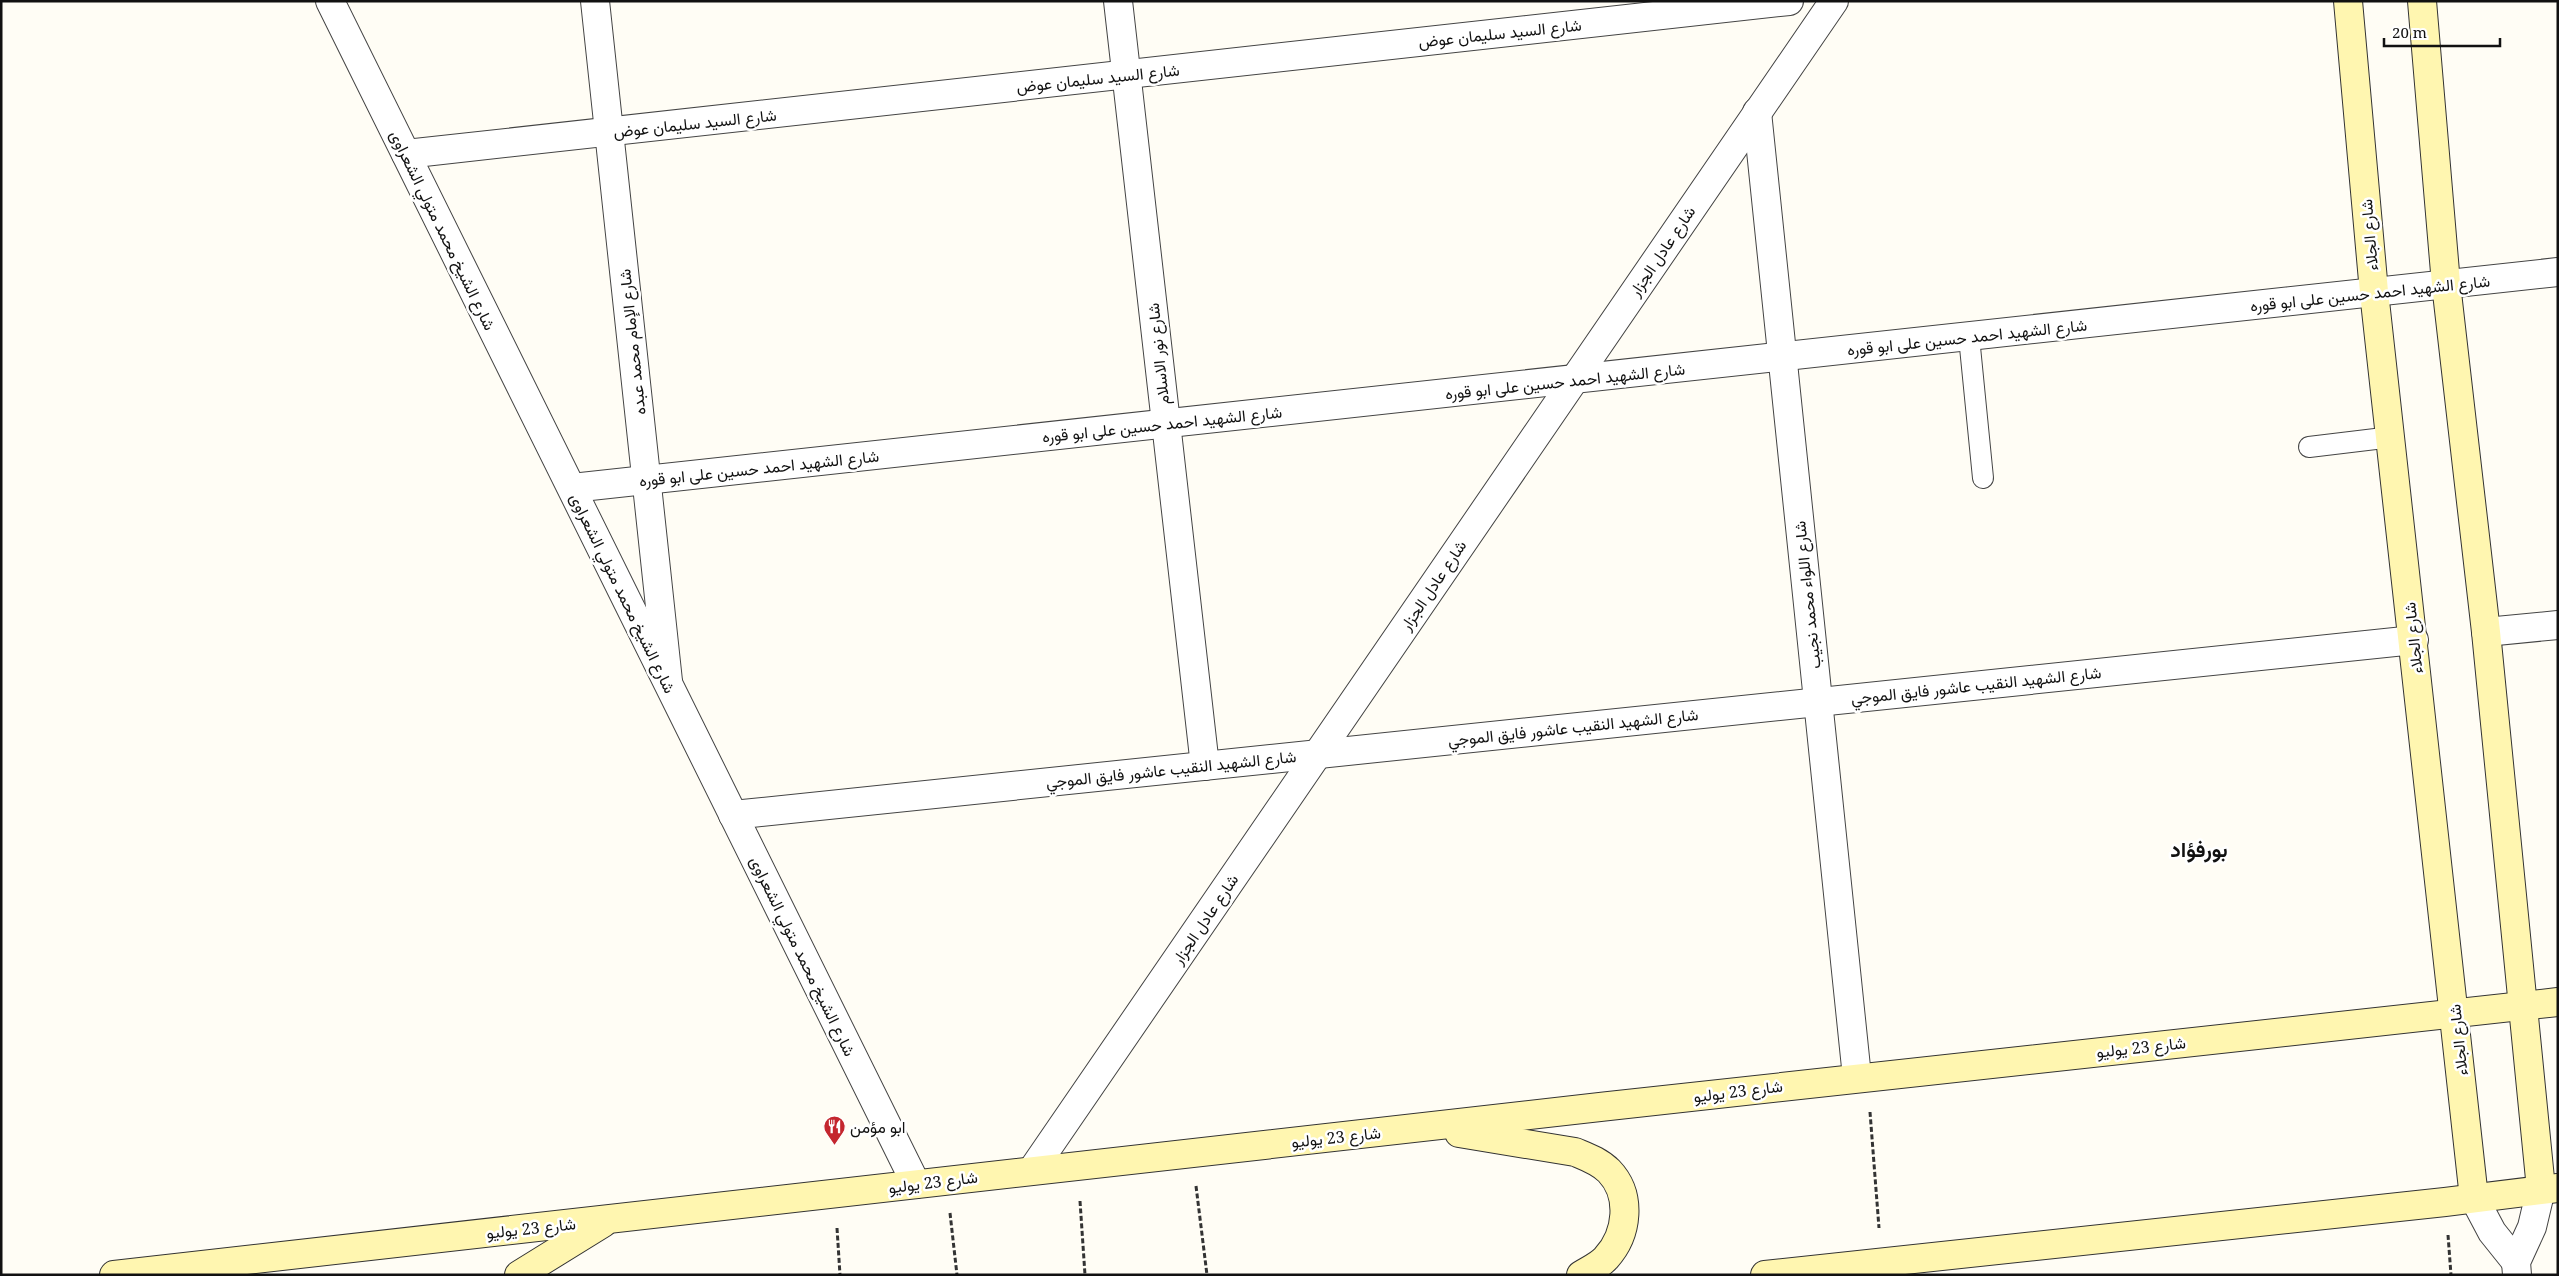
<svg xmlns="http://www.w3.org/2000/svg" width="2559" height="1276" font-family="'Noto Serif',Vazirmatn,serif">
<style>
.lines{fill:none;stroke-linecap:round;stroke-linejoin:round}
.service-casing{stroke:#444;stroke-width:22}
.minor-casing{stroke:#444;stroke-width:30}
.tertiary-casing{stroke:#444;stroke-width:30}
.secondary-casing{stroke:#333;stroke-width:30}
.path{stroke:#333;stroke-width:3;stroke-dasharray:5 2.5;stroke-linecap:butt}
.service{stroke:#fff;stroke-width:20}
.minor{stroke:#fff;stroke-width:28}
.tertiary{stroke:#fff;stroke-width:28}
.secondary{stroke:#fff6b0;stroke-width:28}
.labels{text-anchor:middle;stroke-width:5;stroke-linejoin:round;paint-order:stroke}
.street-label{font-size:16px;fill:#111;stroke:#fff}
.poi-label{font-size:16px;fill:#111;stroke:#fff;text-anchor:start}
.district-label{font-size:21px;font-weight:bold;fill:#111;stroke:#fff}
</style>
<rect width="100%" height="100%" fill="#fffdf5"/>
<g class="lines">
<defs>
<g id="service">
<polyline points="1969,337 1983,478"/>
<polyline points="2309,447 2392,437"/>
</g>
<g id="minor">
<polyline points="595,1 668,681"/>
<polyline points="1118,1 1205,766"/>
<polyline points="1757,112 1857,1077"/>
<polyline points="406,154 1789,1"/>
<polyline points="572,488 2558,272"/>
<polyline points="2486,632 2558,625"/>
<polyline points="733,815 2414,640"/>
</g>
<g id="tertiary">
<polyline points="330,1 916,1184"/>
<polyline points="1033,1169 1834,1"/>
<polyline points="2474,1198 2492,1232 2516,1262"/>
<polyline points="2517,1275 2516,1262 2532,1227 2541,1189"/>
</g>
<g id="secondary">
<polyline points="2348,1 2374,292 2474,1198"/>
<polyline points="2422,1 2446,284 2486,632 2541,1189"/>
<path d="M1459,1133L1575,1152C1587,1157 1599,1161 1609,1171C1632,1195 1628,1234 1606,1258C1600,1265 1589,1270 1581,1275"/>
<path d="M114,1275C928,1183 1743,1089 2558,1002"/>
<polyline points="519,1275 603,1223"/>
<polyline points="1765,1275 2445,1202 2558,1188"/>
</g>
</defs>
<use href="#service" class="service-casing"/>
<use href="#minor" class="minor-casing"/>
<use href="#tertiary" class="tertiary-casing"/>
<use href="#secondary" class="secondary-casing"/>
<g class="path">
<polyline points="1870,1112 1879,1228"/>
<polyline points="1196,1186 1207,1275"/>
<polyline points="1080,1201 1085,1275"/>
<polyline points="950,1213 957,1275"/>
<polyline points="837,1228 840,1275"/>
<polyline points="2448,1235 2451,1275"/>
</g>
<use href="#service" class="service"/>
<use href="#minor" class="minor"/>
<use href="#tertiary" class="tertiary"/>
<use href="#secondary" class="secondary"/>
</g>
<defs>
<symbol id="restaurant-pin" viewBox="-11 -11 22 30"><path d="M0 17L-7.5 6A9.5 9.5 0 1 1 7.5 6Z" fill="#c4262e" stroke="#fff"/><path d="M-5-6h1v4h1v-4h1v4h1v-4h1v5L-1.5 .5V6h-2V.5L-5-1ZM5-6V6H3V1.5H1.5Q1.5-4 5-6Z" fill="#fff"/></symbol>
</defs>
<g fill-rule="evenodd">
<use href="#restaurant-pin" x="822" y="1114" width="25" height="34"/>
</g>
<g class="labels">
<g class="street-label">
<text transform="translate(1500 33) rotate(-6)" y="6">شارع السيد سليمان عوض</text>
<text transform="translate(1098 78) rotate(-6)" y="6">شارع السيد سليمان عوض</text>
<text transform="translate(695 123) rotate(-6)" y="6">شارع السيد سليمان عوض</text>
<text transform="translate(443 230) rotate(64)" y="6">شارع الشيخ محمد متولي الشعراوى</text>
<text transform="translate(2369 235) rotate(-95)" y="6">شارع الجلاء</text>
<text transform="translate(1662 251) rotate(-56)" y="6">شارع عادل الجزار</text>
<text transform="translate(2370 293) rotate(-6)" y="6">شارع الشهيد احمد حسين على ابو قوره</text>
<text transform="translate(1967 337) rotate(-6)" y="6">شارع الشهيد احمد حسين على ابو قوره</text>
<text transform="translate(632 342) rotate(-96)" y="6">شارع الإمام محمد عبده</text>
<text transform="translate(1158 354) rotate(-96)" y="6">شارع نور الاسلام</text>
<text transform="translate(1565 381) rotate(-6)" y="6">شارع الشهيد احمد حسين على ابو قوره</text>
<text transform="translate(1162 424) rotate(-6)" y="6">شارع الشهيد احمد حسين على ابو قوره</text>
<text transform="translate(759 468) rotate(-6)" y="6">شارع الشهيد احمد حسين على ابو قوره</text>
<text transform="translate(1433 585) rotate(-56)" y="6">شارع عادل الجزار</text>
<text transform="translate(623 593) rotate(64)" y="6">شارع الشيخ محمد متولي الشعراوى</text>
<text transform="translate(1807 595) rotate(-96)" y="6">شارع اللواء محمد نجيب</text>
<text transform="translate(2413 638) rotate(-96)" y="6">شارع الجلاء</text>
<text transform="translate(1976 685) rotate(-6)" y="6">شارع الشهيد النقيب عاشور فايق الموجي</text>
<text transform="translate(1573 727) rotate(-6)" y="6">شارع الشهيد النقيب عاشور فايق الموجي</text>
<text transform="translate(1171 769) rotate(-6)" y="6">شارع الشهيد النقيب عاشور فايق الموجي</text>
<text transform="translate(1205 919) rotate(-56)" y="6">شارع عادل الجزار</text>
<text transform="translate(803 956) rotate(64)" y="6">شارع الشيخ محمد متولي الشعراوى</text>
<text transform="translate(2458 1040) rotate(-96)" y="6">شارع الجلاء</text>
<text transform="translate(2141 1047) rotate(-6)" y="6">شارع 23 يوليو</text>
<text transform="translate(1738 1091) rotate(-7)" y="6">شارع 23 يوليو</text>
<text transform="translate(1336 1137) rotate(-6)" y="6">شارع 23 يوليو</text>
<text transform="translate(933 1182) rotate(-7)" y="6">شارع 23 يوليو</text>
<text transform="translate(531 1228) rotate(-6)" y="6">شارع 23 يوليو</text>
</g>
<g class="poi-label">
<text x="850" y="1133">ابو مؤمن</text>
</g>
<g class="district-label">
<text x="2199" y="857">بورفؤاد</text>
</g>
</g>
<rect width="2559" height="1276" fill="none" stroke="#111111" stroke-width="5"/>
<path d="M2384 38v8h116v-8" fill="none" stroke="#111111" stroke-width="2.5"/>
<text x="2392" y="38" font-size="15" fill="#111111" stroke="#ffffff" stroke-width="4" paint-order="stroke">20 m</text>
</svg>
